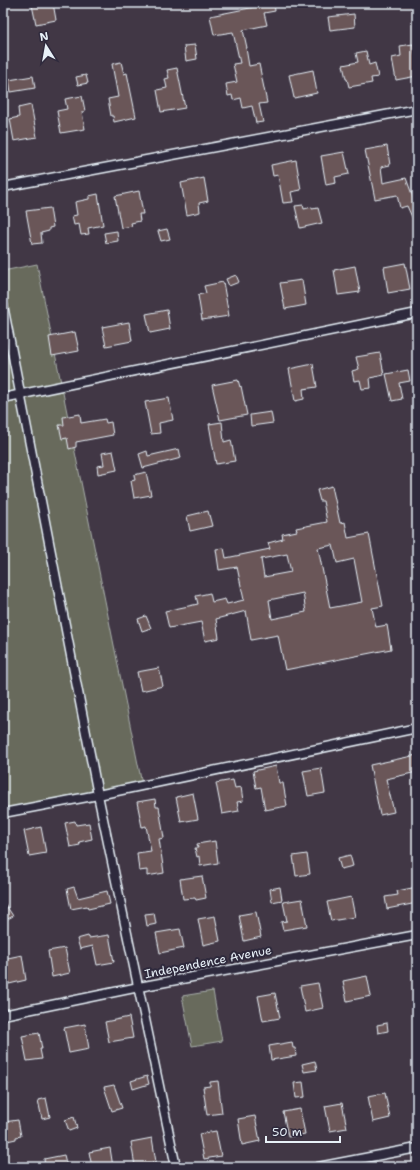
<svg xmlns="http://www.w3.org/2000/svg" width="420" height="1170" font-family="'Shantell Sans',sans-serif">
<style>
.green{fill:#676b5c;stroke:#a8aeaa}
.building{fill:#6a5659;stroke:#e8f1f8;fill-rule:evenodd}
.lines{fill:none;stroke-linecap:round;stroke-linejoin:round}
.minor-casing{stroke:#e8f1f8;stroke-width:11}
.minor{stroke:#2f2a3d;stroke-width:8}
.labels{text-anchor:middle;stroke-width:4;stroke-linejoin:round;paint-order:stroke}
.street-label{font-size:12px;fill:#e8f1f8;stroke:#2f2a3d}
</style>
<rect width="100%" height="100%" fill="#413745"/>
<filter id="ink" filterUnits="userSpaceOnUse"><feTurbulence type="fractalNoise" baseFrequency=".025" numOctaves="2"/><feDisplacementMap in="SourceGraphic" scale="8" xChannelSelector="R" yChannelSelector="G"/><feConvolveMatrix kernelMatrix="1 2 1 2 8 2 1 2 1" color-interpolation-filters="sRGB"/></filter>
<g filter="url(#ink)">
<g class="green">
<polygon points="37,264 143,789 3,817 3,271"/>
<polygon points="213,991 222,1041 192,1046 182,996"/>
</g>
<g class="building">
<polygon points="41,3 53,3 56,20 36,24 32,5"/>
<polygon points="265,3 274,3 275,11 264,13 267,25 243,30 247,48 246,48 249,66 259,64 267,103 259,104 263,122 256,123 252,106 243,108 241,98 233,100 232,95 228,96 226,84 237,82 233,64 240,63 233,32 214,35 210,16 265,5"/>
<polygon points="354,14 355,27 330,30 328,17"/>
<polygon points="413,44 417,64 417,76 396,80 392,58 401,56 400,46"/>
<polygon points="195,45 197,59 186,61 184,46"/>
<polygon points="366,51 369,65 375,63 378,77 371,78 372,83 349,87 347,79 346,79 343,65 358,62 356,53"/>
<polygon points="121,62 124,74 127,73 136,117 114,122 113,116 111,116 108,99 118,97 112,64"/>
<polygon points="177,68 185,108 161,112 157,90 167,88 165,79 169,78 167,70"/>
<polygon points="313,70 317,93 294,98 289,75"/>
<polygon points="86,75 88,83 78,85 76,77"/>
<polygon points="33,76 35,88 11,92 9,80"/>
<polygon points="82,96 85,111 82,112 85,129 61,133 57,111 67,109 65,99"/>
<polygon points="31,105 37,137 14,141 10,119 19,117 18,108"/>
<polygon points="387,146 390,165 381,167 383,183 406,178 417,208 417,228 407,206 400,208 397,195 375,199 365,150"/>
<polygon points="344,152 349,174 335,177 336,183 326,185 321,156"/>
<polygon points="296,160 301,190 291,192 293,202 283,203 278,175 273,176 271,165"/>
<polygon points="204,178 208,201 199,203 200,212 187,215 181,183"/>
<polygon points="139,191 143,214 139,214 140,221 131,223 132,226 121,228 115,196"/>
<polygon points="98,194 103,225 88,228 89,234 81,235 79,224 74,225 72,216 77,215 75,202 89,199 89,196"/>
<polygon points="303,205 304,209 312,207 312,209 318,208 322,223 300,228 295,206"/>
<polygon points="50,208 53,227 49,228 49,231 41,233 42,243 32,244 26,211"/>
<polygon points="167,229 170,239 161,241 158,231"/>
<polygon points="117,231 118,241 106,243 104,233"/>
<polygon points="405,263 410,289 388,293 384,267"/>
<polygon points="355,266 360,292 338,295 334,270"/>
<polygon points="236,275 239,282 229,286 226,279"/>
<polygon points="302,280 306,305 285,309 280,283"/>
<polygon points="223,282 229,316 202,320 198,295 206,293 204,286"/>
<polygon points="167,310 170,329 150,333 146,314"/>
<polygon points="129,322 132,341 106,346 102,327"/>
<polygon points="75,332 79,351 52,356 49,337"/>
<polygon points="380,353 384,375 370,378 371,388 362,389 360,380 354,381 352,371 359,369 356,357"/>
<polygon points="313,364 317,387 303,389 304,399 295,401 289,369"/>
<polygon points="408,370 410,381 399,383 402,399 392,401 386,374"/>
<polygon points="238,380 240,387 241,386 247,415 220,420 212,385"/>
<polygon points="169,398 173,420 159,423 160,433 151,434 145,402"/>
<polygon points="271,412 273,423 251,426 250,415"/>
<polygon points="80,414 81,423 105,419 106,423 111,422 113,435 76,442 76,447 69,449 67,438 62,439 59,425 64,425 63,417"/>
<polygon points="222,422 224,442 231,440 235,461 216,464 209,424"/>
<polygon points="179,449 181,458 143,468 139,454 147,451 148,456"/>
<polygon points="113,451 117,470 98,474 97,466 104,465 102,453"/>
<polygon points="146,472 151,495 134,498 131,481 135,480 134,475"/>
<path d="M332,486L340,523L345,522L348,538L369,534L383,606L372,608L376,627L387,625L391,649L285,670L278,635L251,640L246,611L216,619L219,638L205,641L201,622L169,628L165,611L198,604L196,596L210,593L212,602L225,599L227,604L244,600L237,567L219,570L216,549L224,548L226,558L270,549L268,543L283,539L282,534L297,531L296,528L327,522L323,501H320L317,490ZM333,545L337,563L354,559L362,602L330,608L318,548ZM287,554L291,572L264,577L261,559ZM303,593L306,612L272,619L269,600Z"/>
<polygon points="208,511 212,526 190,531 187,516"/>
<polygon points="146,616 151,628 142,631 138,619"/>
<polygon points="159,668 163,686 141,691 137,672"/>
<polygon points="417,755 417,772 386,779 394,812 380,815 370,765"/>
<polygon points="276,766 279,783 283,783 287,806 265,810 261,787 256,788 253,771"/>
<polygon points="321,768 325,793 308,796 303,771"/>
<polygon points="233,780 235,788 241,787 243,801 237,802 239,811 222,814 216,783"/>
<polygon points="193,793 198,819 181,822 176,797"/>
<polygon points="155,799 156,807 159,807 164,838 159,839 164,873 147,876 147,870 139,871 137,853 151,851 146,826 142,827 137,802"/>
<polygon points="75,821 76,825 89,823 92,839 79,842 80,845 70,847 65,823"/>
<polygon points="41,827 46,853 29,856 24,831"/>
<polygon points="215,841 218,863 200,866 199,856 197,857 195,848 198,848 197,844"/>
<polygon points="307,854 310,874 296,876 293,856"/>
<polygon points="350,855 353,866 341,869 338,858"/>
<polygon points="202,876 206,898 196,900 195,898 183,899 180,879"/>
<polygon points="74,887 78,898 107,891 110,904 88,909 87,906 71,909 67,889"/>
<polygon points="280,887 282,900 272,902 270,889"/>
<polygon points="417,887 417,903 387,909 385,897 398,895 397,891"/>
<polygon points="351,897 355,917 331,921 327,902"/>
<polygon points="302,899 307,926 283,930 281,922 287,921 283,902"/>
<polygon points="3,901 13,916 6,920 3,916"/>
<polygon points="256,912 261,937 244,941 239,915"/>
<polygon points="154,913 156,924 147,926 145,914"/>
<polygon points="215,916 220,941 203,945 198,919"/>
<polygon points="180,929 184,948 160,953 156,933"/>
<polygon points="109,935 114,962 97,965 93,946 80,949 77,939 88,936 89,938"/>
<polygon points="65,948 70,973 52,977 48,951"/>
<polygon points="22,955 26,980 9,984 3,959"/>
<polygon points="367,976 371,996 347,1001 343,981"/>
<polygon points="318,983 323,1008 305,1012 300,986"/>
<polygon points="275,993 280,1018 263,1021 258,996"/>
<polygon points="129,1017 133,1038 109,1042 105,1022"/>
<polygon points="387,1023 388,1031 378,1033 377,1025"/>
<polygon points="85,1024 89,1049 69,1053 64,1028"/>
<polygon points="39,1033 42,1049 40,1049 42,1059 27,1061 22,1036"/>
<polygon points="292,1042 293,1048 295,1048 296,1056 271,1060 269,1046"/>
<polygon points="315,1061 317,1070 304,1072 302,1064"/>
<polygon points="147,1076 149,1084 133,1089 131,1081"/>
<polygon points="218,1081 222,1113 207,1115 203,1087 210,1086 210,1082"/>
<polygon points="303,1082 305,1097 296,1098 294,1083"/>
<polygon points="114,1085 122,1108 112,1111 104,1087"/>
<polygon points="385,1093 390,1118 373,1122 368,1096"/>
<polygon points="46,1098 50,1117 42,1119 38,1100"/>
<polygon points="342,1103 347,1128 330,1131 325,1106"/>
<polygon points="300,1109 305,1134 288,1137 283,1112"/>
<polygon points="255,1116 260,1141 242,1145 238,1119"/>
<polygon points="74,1117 77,1128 69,1131 65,1120"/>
<polygon points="18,1120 21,1136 16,1137 16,1139 7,1141 4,1122"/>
<polygon points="216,1131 221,1156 204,1159 199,1134"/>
<polygon points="152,1138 156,1162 135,1166 131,1142"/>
<polygon points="110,1148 113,1167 92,1167 89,1152"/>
<polygon points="64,1155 67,1167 45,1167 44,1159"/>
</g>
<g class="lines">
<defs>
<g id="minor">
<polyline points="3,187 417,109"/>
<polyline points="3,305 98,795 176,1167"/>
<polyline points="3,398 417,313"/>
<polyline points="3,813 98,795 417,728"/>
<polyline points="3,1015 139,987 417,935"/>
<polyline points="318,1167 417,1148"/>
</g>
</defs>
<use href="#minor" class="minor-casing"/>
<use href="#minor" class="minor"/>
</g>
</g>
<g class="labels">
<g class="street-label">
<text transform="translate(208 962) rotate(-11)" y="4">Independence Avenue</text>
</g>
</g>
<rect width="420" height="1170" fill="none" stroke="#2f2a3d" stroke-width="16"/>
<rect x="8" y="8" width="404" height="1154" fill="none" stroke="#e8f1f8" stroke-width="1.5" filter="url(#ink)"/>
<g transform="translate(46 46) rotate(349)" stroke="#2f2a3d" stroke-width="3" paint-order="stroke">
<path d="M0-3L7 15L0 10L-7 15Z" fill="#e8f1f8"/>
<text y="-6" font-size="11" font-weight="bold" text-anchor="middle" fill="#e8f1f8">N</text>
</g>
<path d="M266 1136v6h74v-6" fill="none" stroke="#e8f1f8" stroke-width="2"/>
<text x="272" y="1136" font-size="12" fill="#e8f1f8" stroke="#2f2a3d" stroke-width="3" paint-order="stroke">50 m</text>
</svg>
